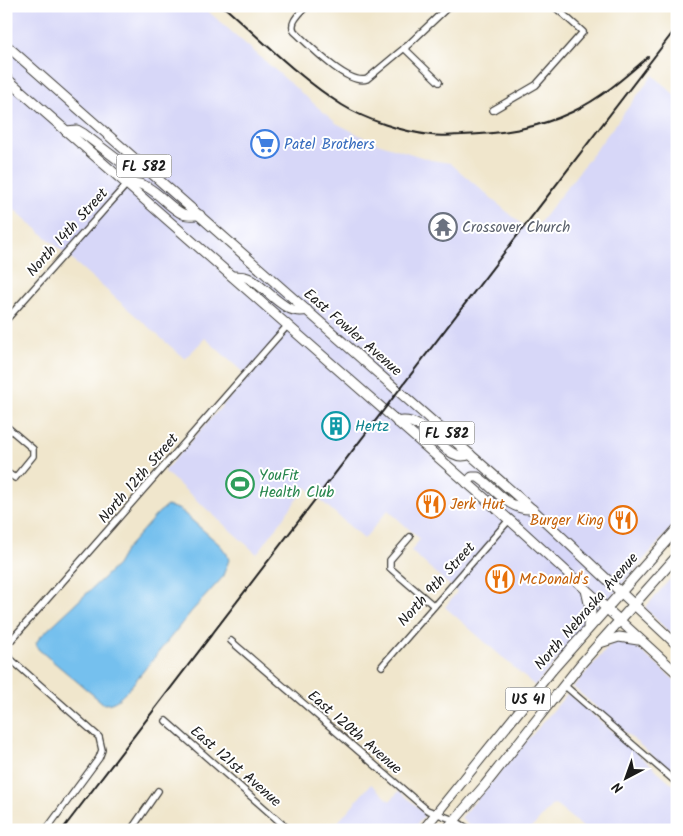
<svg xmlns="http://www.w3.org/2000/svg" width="683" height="836" font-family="Kalam,sans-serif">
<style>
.built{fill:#d7d7f8}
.water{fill:#74c0ee;stroke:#486e85}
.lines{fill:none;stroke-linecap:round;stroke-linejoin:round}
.minor-casing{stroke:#3c3a36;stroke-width:8}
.primary-casing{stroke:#3c3a36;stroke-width:11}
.minor{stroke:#fff;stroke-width:5.5}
.primary{stroke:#fff;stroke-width:9}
.rail{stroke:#1c1c1c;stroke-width:2}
.labels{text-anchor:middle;stroke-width:4;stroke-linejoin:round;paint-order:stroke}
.shield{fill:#fff;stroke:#606060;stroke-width:1}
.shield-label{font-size:14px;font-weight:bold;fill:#1c1c1c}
.shop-label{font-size:15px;fill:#366cbe;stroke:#fff;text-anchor:start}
.worship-label{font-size:15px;fill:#5b616d;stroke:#fff;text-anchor:start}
.street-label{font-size:15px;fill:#1c1c1c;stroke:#fff}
.culture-label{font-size:15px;fill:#0d838f;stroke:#fff;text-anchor:start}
.leisure-label{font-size:15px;fill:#27864d;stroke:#fff;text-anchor:start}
.food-label{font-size:15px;fill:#c56008;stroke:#fff;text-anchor:start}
</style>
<rect width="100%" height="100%" fill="#fff"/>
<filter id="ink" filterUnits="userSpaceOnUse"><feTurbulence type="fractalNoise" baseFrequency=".02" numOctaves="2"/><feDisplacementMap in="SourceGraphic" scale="10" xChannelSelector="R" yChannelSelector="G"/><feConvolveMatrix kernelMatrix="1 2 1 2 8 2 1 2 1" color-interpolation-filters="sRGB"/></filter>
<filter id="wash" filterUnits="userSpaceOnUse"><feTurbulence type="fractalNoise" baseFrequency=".0096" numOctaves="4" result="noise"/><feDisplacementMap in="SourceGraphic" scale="20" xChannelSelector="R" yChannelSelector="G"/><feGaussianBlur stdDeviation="1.12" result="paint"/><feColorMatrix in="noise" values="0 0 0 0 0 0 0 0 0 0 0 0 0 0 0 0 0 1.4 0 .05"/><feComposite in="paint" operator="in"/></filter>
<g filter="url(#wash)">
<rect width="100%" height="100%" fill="#f0e6cc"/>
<g class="built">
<polygon points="6,6 202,6 336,123 371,141 431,160 450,163 532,233 653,75 677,97 677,521 535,686 445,607 457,592 411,551 420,539 388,510 364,539 306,487 257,554 164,471 248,377 205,338 185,359 6,202"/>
<polygon points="677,571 677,640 645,608"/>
<polygon points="619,641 630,642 677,682 677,777 573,687 613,642"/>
<polygon points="568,693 677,788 677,830 586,830 555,804 552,805 530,830 476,830 461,818"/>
<polygon points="371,784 390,801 399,791 426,814 412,830 331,830"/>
</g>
<path class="water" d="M167,506L179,509L220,545L227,554L229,560L222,578L191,612L128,690C120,698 115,704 104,704L38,649L36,643L40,637L117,565L126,549L158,513Z"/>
</g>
<g filter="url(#ink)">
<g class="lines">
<defs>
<g id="minor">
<path d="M306,6C300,14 289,22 294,31C308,44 348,86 367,79L408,45L449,6"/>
<polyline points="404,48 439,82"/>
<polyline points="493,110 536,85 583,32 554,6"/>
<polyline points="6,320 127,184"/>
<polyline points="6,426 33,449 33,456 15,478 6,472"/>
<polyline points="410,537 390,560 390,568 434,606"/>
<polyline points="231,641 427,810 454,820 470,830"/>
<polyline points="6,646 288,325"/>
<polyline points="6,655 99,737 102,750 99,758 46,830"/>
<polyline points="382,666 509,520"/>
<polyline points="564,685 677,783"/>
<polyline points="166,721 289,830"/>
<polyline points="131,830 158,791"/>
</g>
<g id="primary">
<polyline points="6,45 532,509 677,645"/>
<polyline points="6,78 522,531 677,673"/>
<polyline points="66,131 77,130 84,134 122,163 133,165 141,163"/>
<path d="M127,184C150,178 165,206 183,214C188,216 195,215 200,215"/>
<path d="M232,276C238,276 244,276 248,278C267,287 285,317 307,310"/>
<path d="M397,422C428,413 445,467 470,454"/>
<path d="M467,483L472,477H478C495,488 509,511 532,509"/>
<polyline points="586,590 591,612 588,626"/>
<polyline points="600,643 619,637 638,640"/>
<polyline points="423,830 553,669 677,529"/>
<polyline points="446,830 485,785 580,665 677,556"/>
</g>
</defs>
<use href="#minor" class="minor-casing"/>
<use href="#primary" class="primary-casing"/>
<use href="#minor" class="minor"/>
<use href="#primary" class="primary"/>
<g class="rail">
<path d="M223,6C262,40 299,78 342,105C366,120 403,132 431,135C441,137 452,135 462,135C500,134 536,129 572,112C600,99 624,78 648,57"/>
<path d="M62,830C267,562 474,296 677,27"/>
</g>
</g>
</g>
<defs>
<symbol id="supermarket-ring" viewBox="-11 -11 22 22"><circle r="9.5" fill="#fff" stroke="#3f7fe0" stroke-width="1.5"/><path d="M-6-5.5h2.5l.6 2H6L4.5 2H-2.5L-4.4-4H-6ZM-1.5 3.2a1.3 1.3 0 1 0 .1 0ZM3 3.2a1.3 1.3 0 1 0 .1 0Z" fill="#3f7fe0"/></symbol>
<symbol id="temple-ring" viewBox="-11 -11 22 22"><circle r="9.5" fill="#fff" stroke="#6b7280" stroke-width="1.5"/><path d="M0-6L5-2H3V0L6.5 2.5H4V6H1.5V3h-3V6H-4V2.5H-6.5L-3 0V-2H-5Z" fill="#6b7280"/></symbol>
<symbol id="building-ring" viewBox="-11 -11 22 22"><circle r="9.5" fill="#fff" stroke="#0f9aa8" stroke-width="1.5"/><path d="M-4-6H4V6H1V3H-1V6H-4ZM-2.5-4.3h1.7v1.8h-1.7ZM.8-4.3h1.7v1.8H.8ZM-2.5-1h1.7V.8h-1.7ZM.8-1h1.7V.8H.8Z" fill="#0f9aa8"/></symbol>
<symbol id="stadium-ring" viewBox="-11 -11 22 22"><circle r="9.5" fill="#fff" stroke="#2e9e5b" stroke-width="1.5"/><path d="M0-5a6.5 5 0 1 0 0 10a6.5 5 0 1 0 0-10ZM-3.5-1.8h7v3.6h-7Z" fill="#2e9e5b"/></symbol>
<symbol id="restaurant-ring" viewBox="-11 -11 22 22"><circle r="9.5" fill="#fff" stroke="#e8710a" stroke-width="1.5"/><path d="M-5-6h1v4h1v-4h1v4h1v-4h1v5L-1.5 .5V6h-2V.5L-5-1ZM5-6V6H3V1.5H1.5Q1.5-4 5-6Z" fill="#e8710a"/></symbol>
</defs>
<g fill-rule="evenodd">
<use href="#supermarket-ring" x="249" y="128" width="32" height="32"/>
<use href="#temple-ring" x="427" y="211" width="32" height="32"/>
<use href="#building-ring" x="320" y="410" width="32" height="32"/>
<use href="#stadium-ring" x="224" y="468" width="32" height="32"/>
<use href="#restaurant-ring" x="415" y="488" width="32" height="32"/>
<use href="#restaurant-ring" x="607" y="504" width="32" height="32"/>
<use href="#restaurant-ring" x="484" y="563" width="32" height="32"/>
</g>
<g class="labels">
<g class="shield">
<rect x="116.5" y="154.5" width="55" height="23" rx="4"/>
<rect x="419.5" y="421.5" width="55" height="23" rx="4"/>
<rect x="505.5" y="687.5" width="45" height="23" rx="4"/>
</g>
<g class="shield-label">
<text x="144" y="171">FL 582</text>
<text x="447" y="438">FL 582</text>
<text x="528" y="704">US 41</text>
</g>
<g class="shop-label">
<text x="284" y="149">Patel Brothers</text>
</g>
<g class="worship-label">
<text x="462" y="232">Crossover Church</text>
</g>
<g class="street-label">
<text transform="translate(67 232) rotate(-48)" y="5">North 14th Street</text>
<text transform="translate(353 332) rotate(41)" y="5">East Fowler Avenue</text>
<text transform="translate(138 478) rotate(-49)" y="5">North 12th Street</text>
<text transform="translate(436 584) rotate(-48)" y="5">North 9th Street</text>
<text transform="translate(586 611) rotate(-49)" y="5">North Nebraska Avenue</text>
<text transform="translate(355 732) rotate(41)" y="5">East 120th Avenue</text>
<text transform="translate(236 766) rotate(41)" y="5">East 121st Avenue</text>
</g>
<g class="culture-label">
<text x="355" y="431">Hertz</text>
</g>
<g class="leisure-label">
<text x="259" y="480">YouFit<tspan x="259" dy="17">Health Club</tspan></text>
</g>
<g class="food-label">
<text x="450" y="509">Jerk Hut</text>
<text x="604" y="525" text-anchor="end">Burger King</text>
<text x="519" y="584">McDonald's</text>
</g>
</g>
<rect width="683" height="836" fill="none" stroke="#fff" stroke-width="25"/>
<g transform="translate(626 778) rotate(221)" stroke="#ffffff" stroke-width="4" paint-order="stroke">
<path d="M0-4L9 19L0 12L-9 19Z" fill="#1c1c1c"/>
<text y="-8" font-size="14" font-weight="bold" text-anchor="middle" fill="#1c1c1c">N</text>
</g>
</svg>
